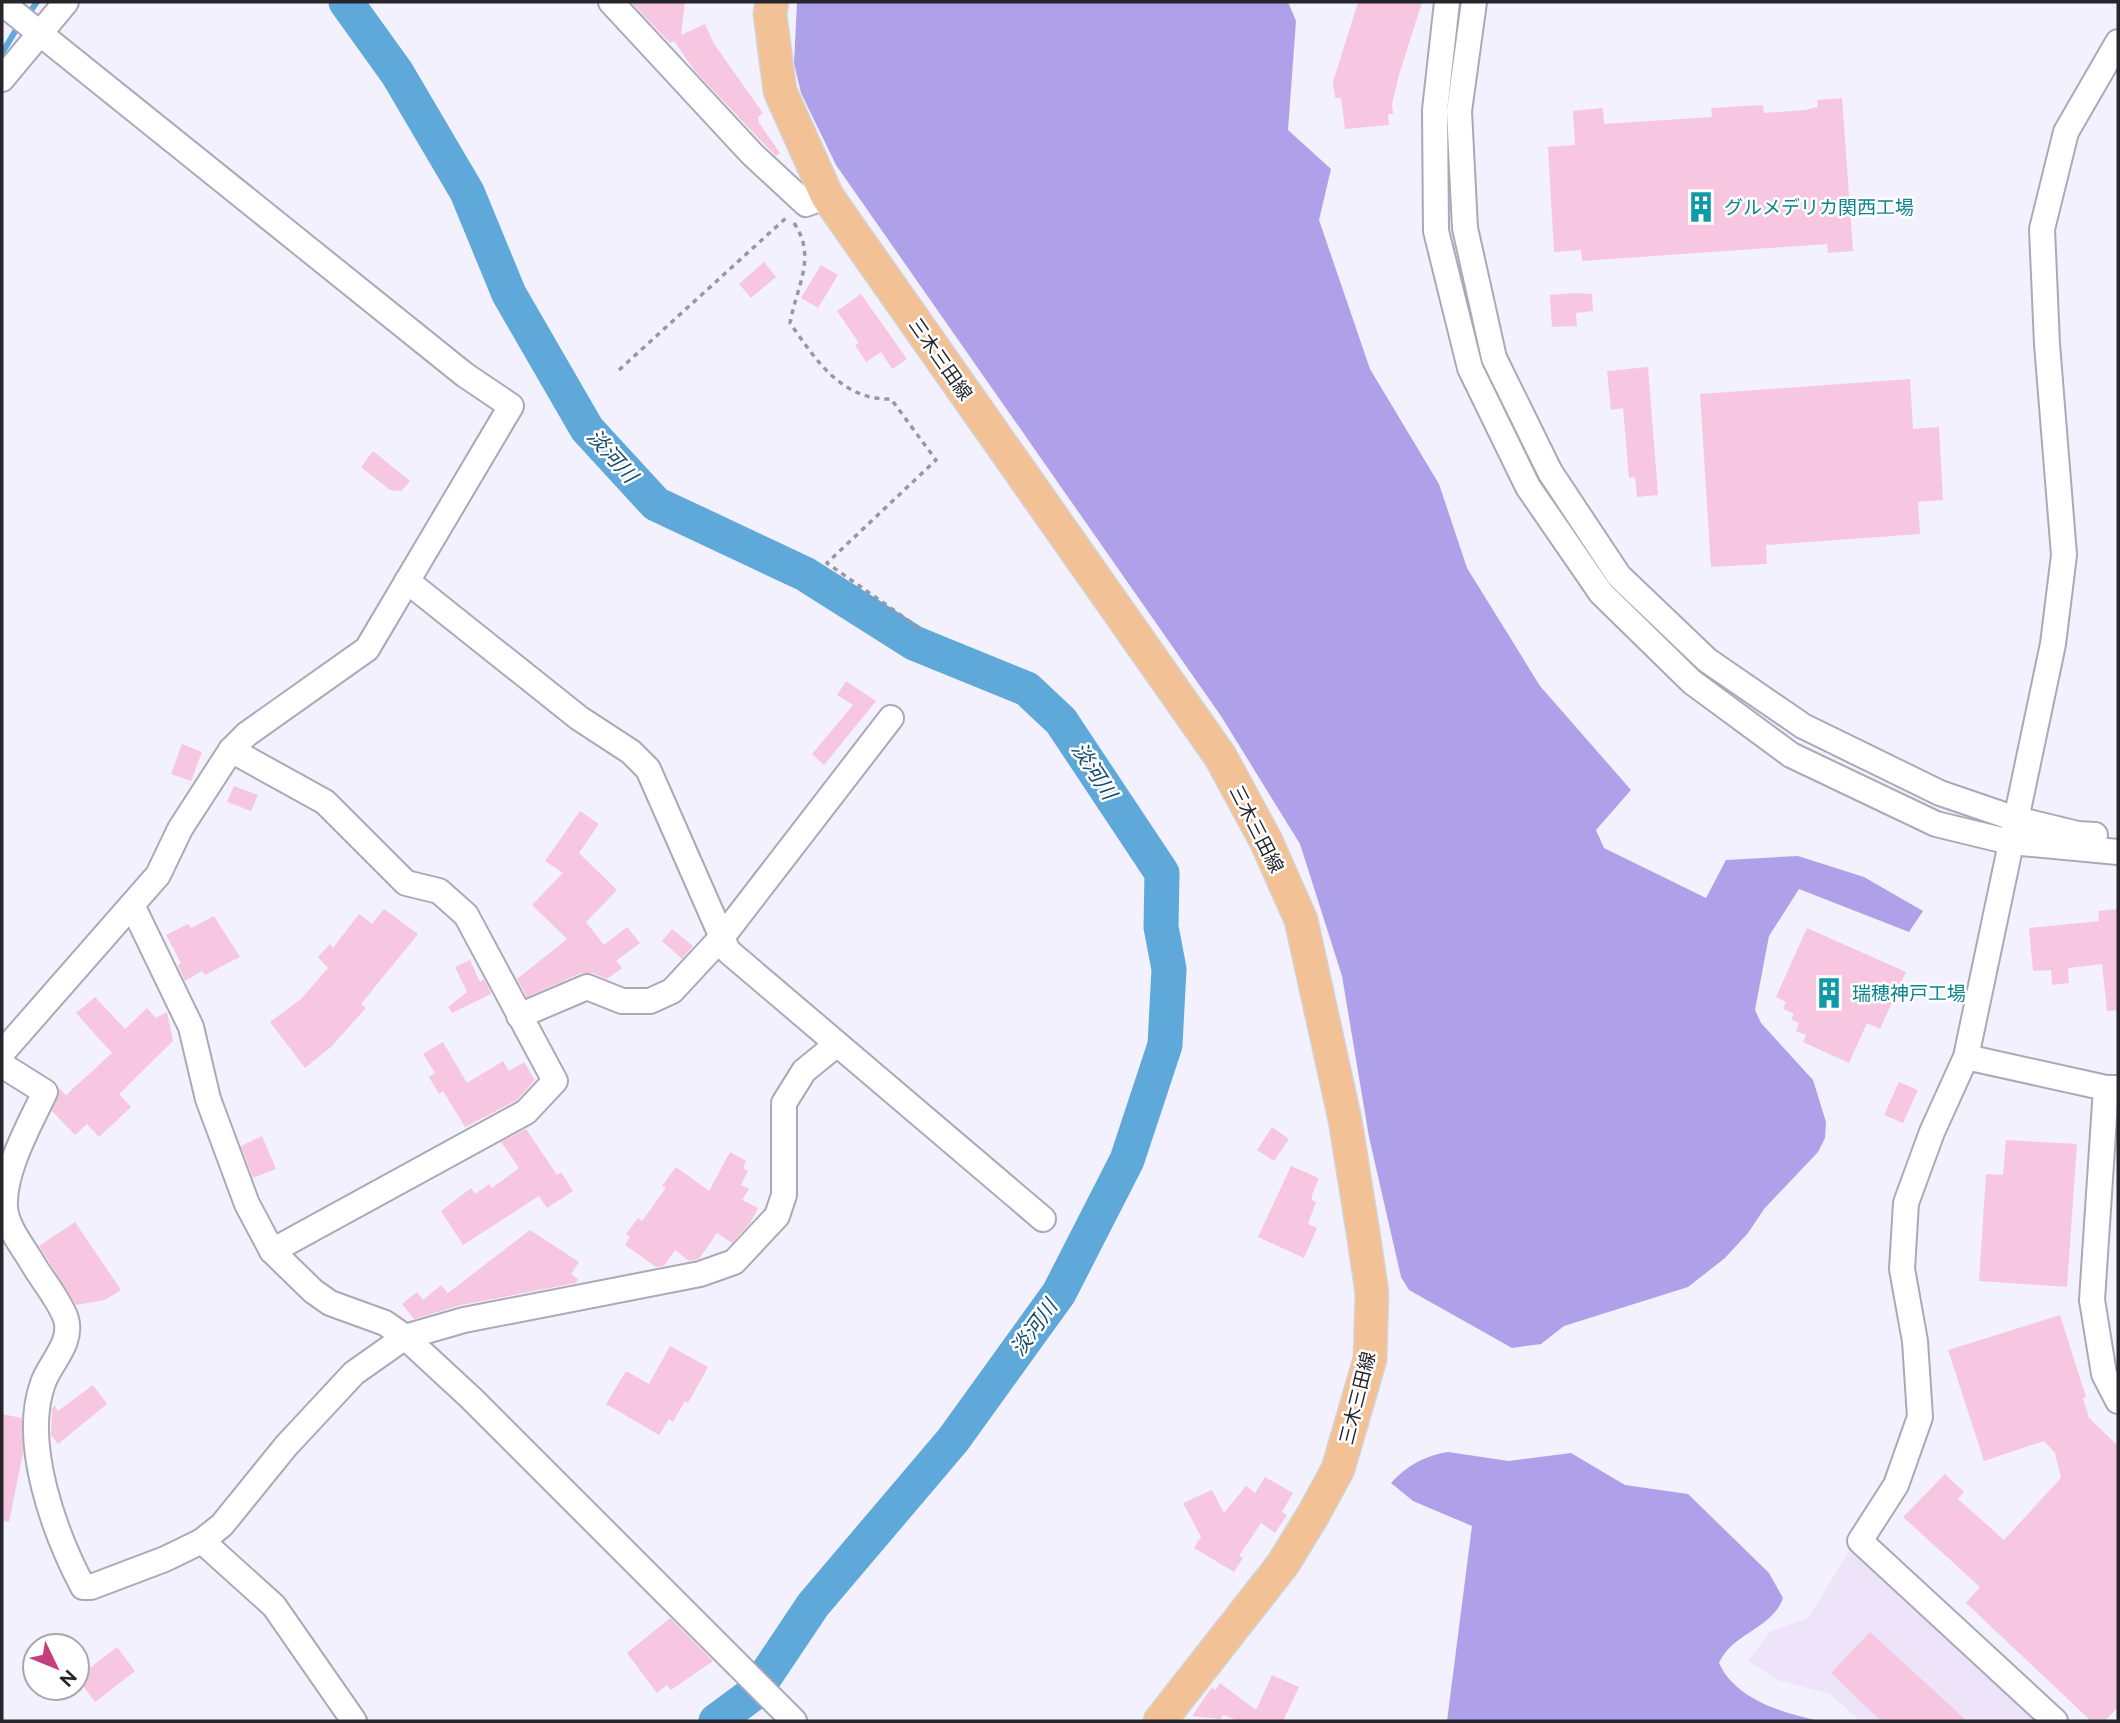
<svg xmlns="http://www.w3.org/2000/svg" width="2120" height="1723" font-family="Raleway,'Noto Sans JP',sans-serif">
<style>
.industrial{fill:#ede4fa}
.forest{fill:#aea1ea}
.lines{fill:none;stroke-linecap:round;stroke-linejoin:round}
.stream{stroke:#5ea8da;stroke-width:6}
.river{stroke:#5ea8da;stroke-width:35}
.building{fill:#f7c7e1}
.minor-casing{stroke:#aba9b8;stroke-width:28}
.major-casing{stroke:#d4d3d5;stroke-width:35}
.path{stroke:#9997a1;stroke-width:3.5;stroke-dasharray:5 5;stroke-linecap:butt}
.minor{stroke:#fff;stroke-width:24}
.major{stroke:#f2c195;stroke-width:32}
.labels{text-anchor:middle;stroke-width:5;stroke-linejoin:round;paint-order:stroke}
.culture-label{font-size:19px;fill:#0d838f;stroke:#fff;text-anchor:start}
.street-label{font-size:19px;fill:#26252b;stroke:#fff}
.water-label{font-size:21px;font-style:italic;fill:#124b6d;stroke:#fff}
</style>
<rect width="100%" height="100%" fill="#f3f1fe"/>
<polygon class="industrial" points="1853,1545 2038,1721 1860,1721 1830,1694 1777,1680 1748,1661 1770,1632 1808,1618"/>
<g class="forest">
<polygon points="797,2 1288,2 1296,21 1288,130 1331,169 1319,220 1370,369 1439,484 1467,568 1540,686 1631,790 1596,830 1604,848 1706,898 1726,860 1798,856 1864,877 1923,911 1909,932 1799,889 1769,936 1755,1010 1761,1023 1813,1080 1826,1122 1825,1138 1818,1152 1764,1209 1748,1233 1725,1258 1688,1287 1564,1326 1541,1344 1512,1348 1409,1290 1401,1277 1369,1137 1342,976 1300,844 1221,716 836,165 801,93 794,63"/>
<path d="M1448,1452L1509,1461L1571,1453L1625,1485L1688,1494L1769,1573L1783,1598C1772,1629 1732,1633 1719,1663C1736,1700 1783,1713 1819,1721H1447L1472,1526L1413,1501L1391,1483C1406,1466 1426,1455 1448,1452Z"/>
</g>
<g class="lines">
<g class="stream">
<polyline points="26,17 37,2"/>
<polyline points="2,53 19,25"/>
</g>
<polyline class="river" points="346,2 397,73 467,192 509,294 587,429 656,504 805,574 914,643 1027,689 1061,721 1162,873 1161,927 1169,969 1165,1045 1127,1160 1059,1293 953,1440 813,1605 754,1693 716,1721"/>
</g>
<g class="building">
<polygon points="631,2 685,2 681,35 705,24 714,44 763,113 758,117 759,123 780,153 776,156 763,143 695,71 674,41 670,43"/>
<polygon points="1358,2 1422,2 1399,75 1392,104 1393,114 1388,114 1389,125 1345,129 1341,98 1335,98 1333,82"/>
<polygon points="1842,98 1853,251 1828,253 1827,244 1582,261 1581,250 1554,252 1548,147 1575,145 1573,111 1603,108 1604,124 1712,117 1711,108 1763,105 1764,113 1805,110 1818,107 1817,100"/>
<polygon points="764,262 776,277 751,298 739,284"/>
<polygon points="821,265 838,275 818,308 801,298"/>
<polygon points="1574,293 1592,294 1593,311 1576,313 1577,326 1552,327 1550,295"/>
<polygon points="861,294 907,359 892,369 881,352 866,362 855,345 859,343 837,311"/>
<polygon points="1648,367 1658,495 1637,497 1635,477 1629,478 1623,408 1611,410 1607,371"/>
<polygon points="1910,379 1913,429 1939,427 1943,500 1918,502 1920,534 1766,545 1767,564 1711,567 1700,394"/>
<polygon points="373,451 410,481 401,491 390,490 361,467"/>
<polygon points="846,681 876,701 824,765 812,754 853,705 837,695"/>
<polygon points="182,744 202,752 191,781 171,774"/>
<polygon points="234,786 258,795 251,811 227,802"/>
<polygon points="580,811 599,824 579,853 617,890 586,922 604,945 627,927 640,943 616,961 622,968 607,979 593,973 581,973 527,997 517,979 567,939 532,905 563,873 545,861"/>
<polygon points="384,909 418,934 361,1004 366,1008 331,1047 305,1068 270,1022 301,999 328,968 318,957 330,944 333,948 359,914 372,924"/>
<polygon points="2118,909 2118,1010 2107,1011 2102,964 2068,968 2069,983 2052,985 2051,970 2033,971 2029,928 2099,921 2098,911"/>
<polygon points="214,916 240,957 205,975 202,971 185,981 178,965 181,963 166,935 188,924 191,928"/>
<polygon points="1807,928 1906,972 1880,1029 1867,1023 1849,1063 1803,1042 1806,1035 1796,1031 1799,1023 1791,1019 1794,1014 1783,1009 1786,1002 1776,997"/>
<polygon points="672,929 693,946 682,959 662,941"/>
<polygon points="470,960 480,982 484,979 491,994 452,1013 448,1007 467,992 455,967"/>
<polygon points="95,997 125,1029 147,1008 156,1018 167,1012 173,1041 119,1094 131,1107 99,1137 87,1124 75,1135 52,1111 59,1088 66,1095 112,1053 76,1013"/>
<polygon points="443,1042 467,1083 503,1061 509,1071 524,1062 535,1080 517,1100 465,1127 443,1091 439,1094 429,1077 435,1073 423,1054"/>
<polygon points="1899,1082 1918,1090 1903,1123 1884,1115"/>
<polygon points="1272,1127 1289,1139 1274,1161 1257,1150"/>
<polygon points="526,1129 557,1175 561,1172 573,1191 547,1208 539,1196 463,1245 441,1211 471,1188 475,1194 489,1184 492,1188 519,1168 501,1142"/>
<polygon points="262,1136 276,1169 253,1178 241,1146"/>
<polygon points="2006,1140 2077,1144 2067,1287 1979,1281 1986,1174 2003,1175"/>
<polygon points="730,1152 746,1161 743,1168 748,1171 741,1185 749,1189 742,1200 758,1208 750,1223 732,1243 717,1233 699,1259 689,1261 675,1250 664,1266 656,1267 625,1245 630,1237 626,1234 638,1218 642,1221 666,1188 662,1186 676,1167 709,1191"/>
<polygon points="1291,1166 1319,1178 1312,1195 1312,1200 1316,1202 1308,1224 1317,1228 1304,1258 1258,1237"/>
<polygon points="75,1222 121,1290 105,1300 76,1305 39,1246"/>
<polygon points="530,1230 579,1262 571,1274 578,1279 576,1283 461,1305 414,1319 402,1304 417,1292 423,1300 441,1285 448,1293"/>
<polygon points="2060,1315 2086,1397 2083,1398 2089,1418 2118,1446 2118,1707 2105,1721 2091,1721 1966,1603 1980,1587 1903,1517 1945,1474 1964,1492 1958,1499 2004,1540 2061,1478 2055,1453 2044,1441 1984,1461 1948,1350"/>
<polygon points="670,1346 708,1367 688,1403 685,1401 673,1422 669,1419 659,1435 606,1404 626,1371 649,1384"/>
<polygon points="93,1385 107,1404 58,1444 51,1435 52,1408 55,1406 58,1411"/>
<polygon points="2,1414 22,1418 23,1453 9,1522 2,1521"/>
<polygon points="1265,1477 1293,1493 1282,1512 1287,1515 1275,1533 1261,1523 1239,1556 1243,1558 1234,1572 1194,1548 1201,1537 1183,1503 1212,1490 1224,1513 1246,1486 1255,1493"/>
<polygon points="670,1618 713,1661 671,1690 667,1685 657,1693 627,1653"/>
<polygon points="1870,1632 1967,1721 1881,1721 1831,1673"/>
<polygon points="117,1647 135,1671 95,1702 77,1678"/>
<polygon points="1272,1675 1299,1687 1283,1721 1238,1721 1224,1715 1220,1719 1192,1716 1212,1687 1215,1690 1220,1683 1256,1710"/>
</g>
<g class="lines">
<defs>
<g id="minor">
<polyline points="611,2 752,154 806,204 827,196"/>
<polyline points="1447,2 1435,110 1436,231 1470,368 1528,487 1601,593 1692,682 1791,755 1936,824 2010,842 2118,852"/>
<polyline points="1474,2 1459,111 1465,228 1494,358 1550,472 1619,576 1707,660 1803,726 1940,793 2016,819 2078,834 2095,835"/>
<polyline points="2,3 465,375 511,406 367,649 247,734 231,750 180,829 158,875 2,1053"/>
<polyline points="2,79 66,2"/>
<polyline points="407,581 579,718 631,752 648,769 728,951 1043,1219"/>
<polyline points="231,750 325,802 406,883 439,891 466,915 555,1081 526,1112 272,1251"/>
<polyline points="132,905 191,1027 208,1099 247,1204 272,1251 313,1291 330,1303 385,1323 405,1337 471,1398 794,1721"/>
<polyline points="519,1016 587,987 622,1001 650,1001 672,991 723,936 891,718"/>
<polyline points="1966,1057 2106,1088 2118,1088"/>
<path d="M2,1065L45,1092C30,1124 3,1171 5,1207C6,1227 24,1248 33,1264C43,1281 60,1301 66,1319C73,1343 50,1363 43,1383C21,1443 55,1534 83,1587H91L165,1559L202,1541L222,1525L286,1446L354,1373L405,1337L464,1320L700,1274L734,1262L777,1216L784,1195V1103L804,1071L837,1044"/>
<polyline points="2106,1088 2092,1300 2104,1374 2118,1401"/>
<polyline points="202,1541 274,1606 354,1721"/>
<polyline points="2055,1721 1860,1541 1896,1485 1920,1417 1915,1341 1902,1269 1906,1203 1932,1132 1966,1057 2053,644 2064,555 2047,344 2042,229 2066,132 2118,42"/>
</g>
<polyline id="major" points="772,2 770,14 780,91 827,196 1220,756 1266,841 1301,920 1345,1120 1363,1232 1372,1293 1370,1359 1338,1469 1313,1515 1283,1564 1160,1721"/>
</defs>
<use href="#minor" class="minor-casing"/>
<use href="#major" class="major-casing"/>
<g class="path">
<path d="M794,223C817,257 797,285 790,323C816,360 841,400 891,399L936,460L827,563L919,628"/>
<polyline points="619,370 787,217"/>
</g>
<use href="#minor" class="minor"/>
<use href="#major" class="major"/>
</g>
<defs>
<symbol id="building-bare" viewBox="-9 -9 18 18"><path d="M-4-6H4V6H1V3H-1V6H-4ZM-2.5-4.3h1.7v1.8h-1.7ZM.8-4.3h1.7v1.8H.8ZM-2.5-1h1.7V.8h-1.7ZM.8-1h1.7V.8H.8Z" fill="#0f9aa8" stroke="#fff" stroke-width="2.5" paint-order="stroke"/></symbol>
</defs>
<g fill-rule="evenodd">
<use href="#building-bare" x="1679" y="185" width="44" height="44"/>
<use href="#building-bare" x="1807" y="971" width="44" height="44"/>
</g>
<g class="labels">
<g class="culture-label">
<text x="1724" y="214">グルメデリカ関西工場</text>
<text x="1852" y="1000">瑞穂神戸工場</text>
</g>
<g class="street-label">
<text transform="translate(941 359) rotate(55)" y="7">三木三田線</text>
<text transform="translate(1257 829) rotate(63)" y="7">三木三田線</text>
<text transform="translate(1357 1398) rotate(-76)" y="7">三木三田線</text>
</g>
<g class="water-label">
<text transform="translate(612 456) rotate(48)" y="7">淡河川</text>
<text transform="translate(1094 771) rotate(57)" y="7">淡河川</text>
<text transform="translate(1034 1328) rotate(-54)" y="7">淡河川</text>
</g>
</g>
<rect width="2120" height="1723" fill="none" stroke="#26252b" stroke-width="7"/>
<g transform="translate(56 1667) rotate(133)"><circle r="33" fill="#ffffff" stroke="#a8a8aa" stroke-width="2"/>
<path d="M0-5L12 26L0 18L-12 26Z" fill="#c53e7d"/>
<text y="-10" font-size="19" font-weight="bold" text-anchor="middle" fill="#26252b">N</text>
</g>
</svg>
